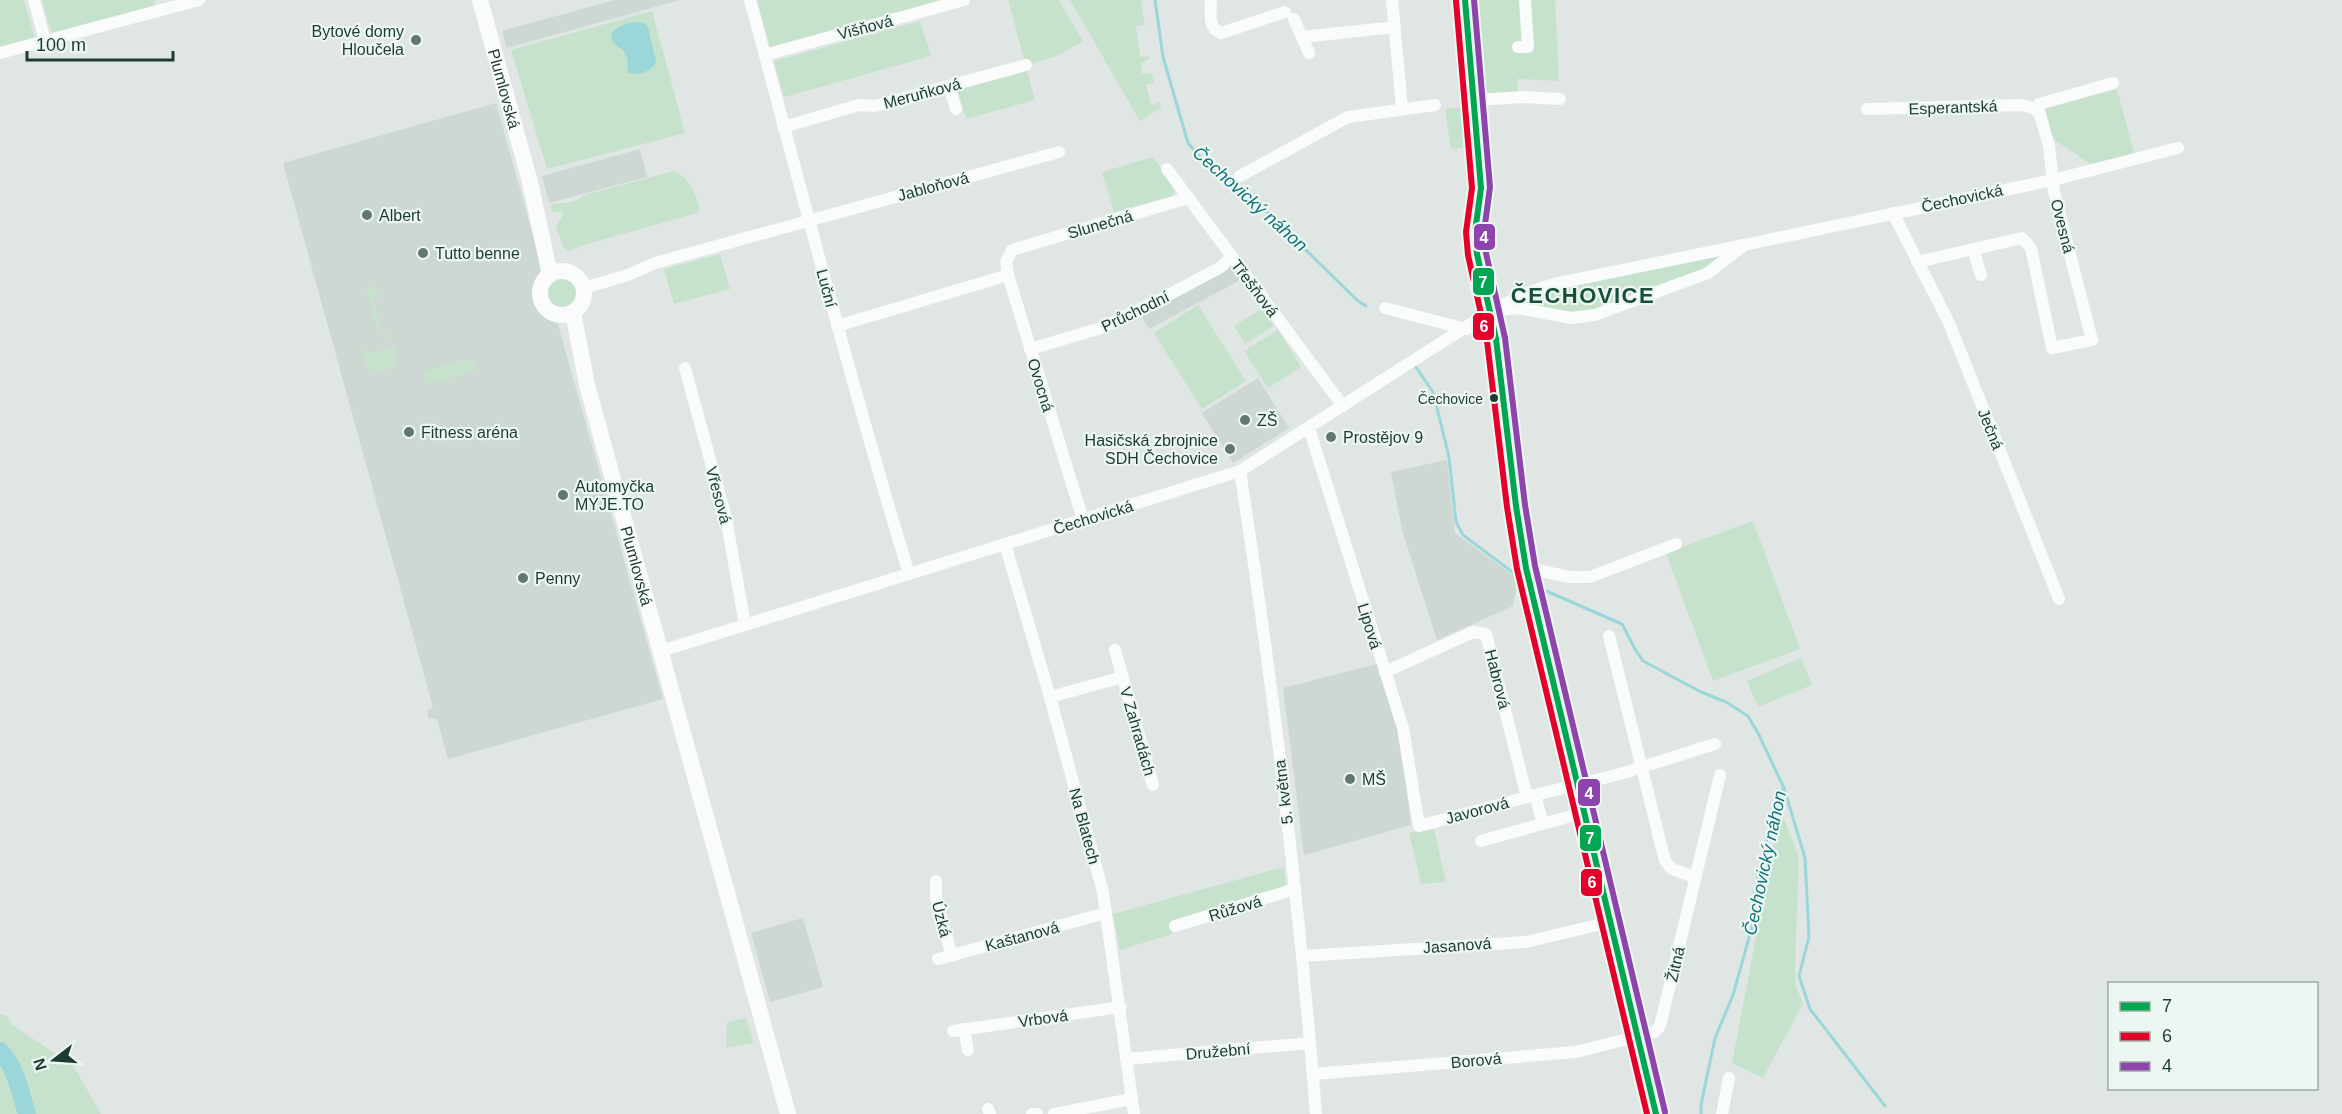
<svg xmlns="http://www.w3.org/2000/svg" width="2342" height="1114" font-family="Helvetica,sans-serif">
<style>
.built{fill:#cdd8d3}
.green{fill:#c7e2cc}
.water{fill:#9bd7da}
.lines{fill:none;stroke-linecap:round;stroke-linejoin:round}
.stream{stroke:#9bd7da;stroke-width:3}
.river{stroke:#9bd7da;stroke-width:18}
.minor{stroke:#fafbfb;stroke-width:12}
.tertiary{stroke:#fafbfb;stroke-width:15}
.secondary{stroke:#fafbfb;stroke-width:16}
.bus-1-casing{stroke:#edf7f1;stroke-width:10}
.bus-2-casing{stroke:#edf7f1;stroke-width:10}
.bus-3-casing{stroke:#edf7f1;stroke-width:10}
.bus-1{stroke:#00a651;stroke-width:6}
.bus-2{stroke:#e4002b;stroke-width:6}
.bus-3{stroke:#8e44ad;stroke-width:6}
.poi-dot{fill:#61776f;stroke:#edf7f1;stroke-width:2}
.bus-dot{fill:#1d3b30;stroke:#edf7f1;stroke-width:2}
.labels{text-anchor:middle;stroke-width:4.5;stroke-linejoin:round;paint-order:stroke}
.bus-label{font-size:14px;fill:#1d3b30;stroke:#edf7f1;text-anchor:end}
.street-label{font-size:16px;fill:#1d3b30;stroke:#edf7f1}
.poi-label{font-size:16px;fill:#1d3b30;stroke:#edf7f1;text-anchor:start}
.water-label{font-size:18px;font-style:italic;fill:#12737c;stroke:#edf7f1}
.district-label{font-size:22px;font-weight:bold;letter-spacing:1.5px;fill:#174f3c;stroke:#edf7f1}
.line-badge{stroke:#edf7f1;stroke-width:2}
.badge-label{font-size:16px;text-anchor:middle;font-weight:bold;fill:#fff}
</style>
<rect width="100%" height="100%" fill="#e0e6e3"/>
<g class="built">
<polygon points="615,0 680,0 507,48 502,31"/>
<polygon points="496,103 663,699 448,759 437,719 429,718 427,711 433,707 283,163"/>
<polygon points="640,149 647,177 549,203 542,176"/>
<polygon points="1232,265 1244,278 1149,329 1140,314"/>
<polygon points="1258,378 1289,428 1233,463 1202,413"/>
<polygon points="1447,460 1455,533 1518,579 1513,606 1437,640 1402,530 1391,472"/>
<polygon points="1377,664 1399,734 1411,825 1304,855 1283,688"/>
<polygon points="803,918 823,987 770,1002 751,933"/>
</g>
<g class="green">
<polygon points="0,0 24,0 35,39 0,49"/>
<polygon points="42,0 154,0 155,6 52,34"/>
<polygon points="757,0 945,0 770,47"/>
<polygon points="1008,0 1059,0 1083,41 1057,56 1029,64 1024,59"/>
<polygon points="1070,0 1141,0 1145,25 1136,26 1140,57 1149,56 1149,59 1141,63 1142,74 1152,73 1154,82 1146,85 1151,105 1160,102 1161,108 1140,121"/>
<polygon points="1474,0 1522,0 1525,41 1514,42 1515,52 1532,52 1529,0 1555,0 1559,81 1517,79 1518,94 1484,95"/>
<polygon points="652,11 685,133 547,169 511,50"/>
<polygon points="920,21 931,56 784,97 774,61"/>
<polygon points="1027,70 1035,100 966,119 957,89"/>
<polygon points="2117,89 2135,156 2095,167 2053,139 2044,109"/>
<polygon points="1461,107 1467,147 1451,149 1445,109"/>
<polygon points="1153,157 1175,188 1172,196 1114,212 1102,172"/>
<path d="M674,171C689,177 698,197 700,212L584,245L573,250L568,251L563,247L556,226L564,215L561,212H553L551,204L573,202L585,195Z"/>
<polygon points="1744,245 1727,259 1595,315 1518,308 1514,299"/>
<polygon points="720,254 730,289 674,304 664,269"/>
<circle cx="561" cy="293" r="15"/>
<path d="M375,286L380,298L373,300L381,329L389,328L398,362C389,377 356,374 366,348L368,354L393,347L388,329L378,331L366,289Z"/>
<polygon points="1198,305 1246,381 1202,409 1154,333"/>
<polygon points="1263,308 1274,326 1245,344 1234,326"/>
<polygon points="1278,330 1301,367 1268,388 1244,351"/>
<polygon points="468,359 476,361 477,368 474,371 426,384 423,371"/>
<polygon points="1753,521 1800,649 1713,681 1666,553"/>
<polygon points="1801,658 1812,685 1758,707 1747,681"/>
<polygon points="1784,819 1799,857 1795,966 1796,986 1803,1004 1763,1078 1732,1063 1778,821"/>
<polygon points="1434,829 1446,882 1421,884 1409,833"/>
<polygon points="1284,867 1286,887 1170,922 1172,934 1120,950 1113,914"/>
<polygon points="0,1014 7,1016 12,1025 73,1065 101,1114 0,1114"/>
<polygon points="746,1018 754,1043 726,1048 727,1022"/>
</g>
<path class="water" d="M633,22L645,23L648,27L656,62C651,73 637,76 627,72C628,65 628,59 625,53C622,48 617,47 614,43C604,30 624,24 633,22Z"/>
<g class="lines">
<g class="stream">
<polyline points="1155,0 1163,57 1188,143 1200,157 1259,204 1358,301 1366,306"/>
<polyline points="1413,363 1433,392 1449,457 1456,522 1463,535 1523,580"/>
<polyline points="1537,587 1622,624 1635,649 1643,661 1701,692 1726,702 1748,716 1758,733 1784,788 1775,805 1754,895 1754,920 1733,995 1715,1038 1701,1105 1701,1114"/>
<polyline points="1784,788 1805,858 1809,937 1799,976 1810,1009 1885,1106"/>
</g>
<path class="river" d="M0,1051C16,1067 20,1092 27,1114"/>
<g class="minor">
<polyline points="34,0 45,41"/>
<path d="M750,0C802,192 851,384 909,574"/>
<path d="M1211,0C1211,12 1207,28 1221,33L1285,12"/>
<polyline points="1392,0 1402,108"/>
<polyline points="1294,19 1309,53"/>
<polyline points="1302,37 1395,27"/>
<polyline points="1518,47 1528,47 1525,0"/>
<polyline points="0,53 199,0"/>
<polyline points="765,55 964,0"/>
<polyline points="949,86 956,109"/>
<polyline points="1475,100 1523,97 1560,99"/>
<polyline points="1867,109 2021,105 2033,108 2038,112"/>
<polyline points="783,127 859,105 875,106 1026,65"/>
<polyline points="1167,169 1343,406"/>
<polyline points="1240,176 1348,117 1435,105"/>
<polyline points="1893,213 1949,323 2059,599"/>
<polyline points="1744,245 1554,284 1524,294 1491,311 1518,308 1571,318 1595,315 1708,273 1744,245 2053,180 2178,148"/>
<polyline points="1973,249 1981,275"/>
<polyline points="1917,262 2022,238 2031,248 2052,348 2092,340 2054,192 2049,146 2038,107 2039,104 2113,83"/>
<polyline points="584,288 628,275 655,263 1059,152"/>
<polyline points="1385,308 1466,329"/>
<polyline points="837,326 1008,275"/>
<polyline points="1030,349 1101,328 1159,300 1221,267 1231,257"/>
<polyline points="685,368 726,518 745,625"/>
<polyline points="1309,428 1403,728 1419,826 1535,795 1620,774 1715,744"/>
<path d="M1240,471C1273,684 1299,899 1316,1114"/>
<polyline points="1083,520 1008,275 1006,262 1012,250 1188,198"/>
<polyline points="1005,544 1050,697 1103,892 1134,1114"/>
<polyline points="1526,568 1570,577 1590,577 1676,544"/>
<polyline points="1609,636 1665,861 1672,869 1695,877"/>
<polyline points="1115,650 1153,785"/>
<polyline points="661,651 1240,471 1491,311"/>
<polyline points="1385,672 1473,632 1486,634 1527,797"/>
<polyline points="1050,697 1123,677"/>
<polyline points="1535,795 1543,824"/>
<polyline points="1481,841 1571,816"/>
<polyline points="936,881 936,899 952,956"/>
<polyline points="1175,926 1295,889"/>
<polyline points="1302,956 1526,942 1610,922"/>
<polyline points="938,959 1106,913"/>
<polyline points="964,1029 968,1050"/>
<polyline points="953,1031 1121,1007"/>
<polyline points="1126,1059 1310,1043"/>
<polyline points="1313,1074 1576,1052 1655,1032 1660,1026 1720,775"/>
<polyline points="988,1109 990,1114"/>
<polyline points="1032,1114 1037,1114"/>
<polyline points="1054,1114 1132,1099"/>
<polyline points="1722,1114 1729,1078"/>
</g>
<polyline class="tertiary" points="1465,0 1481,188 1475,232 1477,254 1496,339 1516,506 1526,568 1656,1114"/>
<g class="secondary">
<path id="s1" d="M480,0L530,182L550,275"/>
<circle cx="562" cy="293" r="22"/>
<path id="s2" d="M573,312L587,385L788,1114"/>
</g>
<defs>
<polyline id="bus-1" points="1465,0 1481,188 1475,232 1477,254 1496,339 1516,506 1526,568 1656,1114"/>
<polyline id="bus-2" points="1456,1 1472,188 1466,232 1468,255 1487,341 1507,507 1517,569 1647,1114"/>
<polyline id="bus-3" points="1474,0 1490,187 1484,232 1486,253 1505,338 1525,505 1535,566 1665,1112"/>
</defs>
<use href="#bus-1" class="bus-1-casing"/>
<use href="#bus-2" class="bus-2-casing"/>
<use href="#bus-3" class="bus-3-casing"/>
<use href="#bus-1" class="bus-1"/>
<use href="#bus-2" class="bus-2"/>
<use href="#bus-3" class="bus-3"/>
</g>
<g class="poi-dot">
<circle cx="416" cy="40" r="6"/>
<circle cx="367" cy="215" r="6"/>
<circle cx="423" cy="253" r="6"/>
<circle cx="1245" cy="420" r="6"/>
<circle cx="409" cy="432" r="6"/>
<circle cx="1331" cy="437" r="6"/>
<circle cx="1230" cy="449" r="6"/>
<circle cx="563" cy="495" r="6"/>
<circle cx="523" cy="578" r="6"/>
<circle cx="1350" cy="779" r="6"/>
</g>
<circle class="bus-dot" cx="1494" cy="398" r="5"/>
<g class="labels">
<g class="bus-label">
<text x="1483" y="404">Čechovice</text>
</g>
<g class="street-label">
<text transform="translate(865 27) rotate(-15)" y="6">Višňová</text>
<text dy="6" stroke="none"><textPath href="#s1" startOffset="92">Plumlovská</textPath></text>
<text transform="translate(922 93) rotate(-15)" y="6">Meruňková</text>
<text transform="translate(1953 107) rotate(-2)" y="6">Esperantská</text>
<text transform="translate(933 186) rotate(-15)" y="6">Jabloňová</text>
<text transform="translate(1962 198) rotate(-12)" y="6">Čechovická</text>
<text transform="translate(1100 224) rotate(-16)" y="6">Slunečná</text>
<text transform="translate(2063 226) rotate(76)" y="6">Ovesná</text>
<text transform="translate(827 288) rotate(75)" y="6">Luční</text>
<text transform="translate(1255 288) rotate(53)" y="6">Třešňová</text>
<text transform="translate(1135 311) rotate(-26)" y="6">Průchodní</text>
<text transform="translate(1041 385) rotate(73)" y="6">Ovocná</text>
<text transform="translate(1991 429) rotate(68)" y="6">Ječná</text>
<text transform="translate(719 495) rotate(75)" y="6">Vřesová</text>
<text transform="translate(1093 517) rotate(-17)" y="6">Čechovická</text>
<text dy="6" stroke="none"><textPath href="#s2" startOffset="262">Plumlovská</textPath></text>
<text transform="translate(1370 626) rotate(73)" y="6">Lipová</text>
<text transform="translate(1498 679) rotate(76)" y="6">Habrová</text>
<text transform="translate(1138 731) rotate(74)" y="6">V Zahradách</text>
<text transform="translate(1283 792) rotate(-97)" y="6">5. května</text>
<text transform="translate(1477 810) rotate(-15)" y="6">Javorová</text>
<text transform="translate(1085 826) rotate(75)" y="6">Na Blatech</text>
<text transform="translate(1235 908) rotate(-17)" y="6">Růžová</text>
<text transform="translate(942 919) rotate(76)" y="6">Úzká</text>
<text transform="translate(1022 936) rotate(-15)" y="6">Kaštanová</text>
<text transform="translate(1457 945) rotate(-4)" y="6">Jasanová</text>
<text transform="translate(1675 964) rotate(-77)" y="6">Žitná</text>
<text transform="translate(1043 1018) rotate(-8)" y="6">Vrbová</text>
<text transform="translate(1218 1051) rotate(-5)" y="6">Družební</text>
<text transform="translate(1476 1060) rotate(-5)" y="6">Borová</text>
</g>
<g class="poi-label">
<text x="404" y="37" text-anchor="end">Bytové domy<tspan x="404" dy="18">Hloučela</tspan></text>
<text x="379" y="221">Albert</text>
<text x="435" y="259">Tutto benne</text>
<text x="1257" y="426">ZŠ</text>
<text x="421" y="438">Fitness aréna</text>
<text x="1343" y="443">Prostějov 9</text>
<text x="1218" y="446" text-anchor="end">Hasičská zbrojnice<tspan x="1218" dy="18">SDH Čechovice</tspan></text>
<text x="575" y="492">Automyčka<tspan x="575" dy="18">MYJE.TO</tspan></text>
<text x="535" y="584">Penny</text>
<text x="1362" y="785">MŠ</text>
</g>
<g class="water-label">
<text transform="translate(1250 199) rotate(42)" y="6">Čechovický náhon</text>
<text transform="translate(1765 863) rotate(-78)" y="6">Čechovický náhon</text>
</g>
<g class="district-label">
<text x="1583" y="303">ČECHOVICE</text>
</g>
</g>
<g class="line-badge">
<rect x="1473" y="223" width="23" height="28" rx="6" fill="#8e44ad"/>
<rect x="1472" y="267" width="23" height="29" rx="6" fill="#00a651"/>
<rect x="1472" y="312" width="23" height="29" rx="6" fill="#e4002b"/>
<rect x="1577" y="778" width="24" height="29" rx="6" fill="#8e44ad"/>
<rect x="1579" y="824" width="23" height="28" rx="6" fill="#00a651"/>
<rect x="1580" y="868" width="23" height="29" rx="6" fill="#e4002b"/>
</g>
<g class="badge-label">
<text x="1484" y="243">4</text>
<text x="1483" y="288">7</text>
<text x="1484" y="332">6</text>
<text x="1589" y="799">4</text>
<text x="1590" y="844">7</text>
<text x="1592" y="888">6</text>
</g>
<rect x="2108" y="982" width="210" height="108" fill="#edf7f1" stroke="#9aaca4" stroke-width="1.5"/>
<rect x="2120" y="1002" width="30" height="9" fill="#00a651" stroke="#9aaca4" stroke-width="1.5"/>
<text x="2162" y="1012" font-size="18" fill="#1d3b30">7</text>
<rect x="2120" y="1032" width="30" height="9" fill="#e4002b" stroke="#9aaca4" stroke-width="1.5"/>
<text x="2162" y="1042" font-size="18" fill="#1d3b30">6</text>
<rect x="2120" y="1062" width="30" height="9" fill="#8e44ad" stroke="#9aaca4" stroke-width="1.5"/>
<text x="2162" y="1072" font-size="18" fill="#1d3b30">4</text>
<g transform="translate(54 1060) rotate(253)" stroke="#edf7f1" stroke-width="4.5" paint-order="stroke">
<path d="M0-4.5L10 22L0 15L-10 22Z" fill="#1d3b30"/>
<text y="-9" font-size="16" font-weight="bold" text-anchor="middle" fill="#1d3b30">N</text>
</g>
<path d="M27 51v9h146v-9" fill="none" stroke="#1d3b30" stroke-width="3"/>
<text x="36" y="51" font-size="18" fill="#1d3b30" stroke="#edf7f1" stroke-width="4.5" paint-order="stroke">100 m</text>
</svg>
